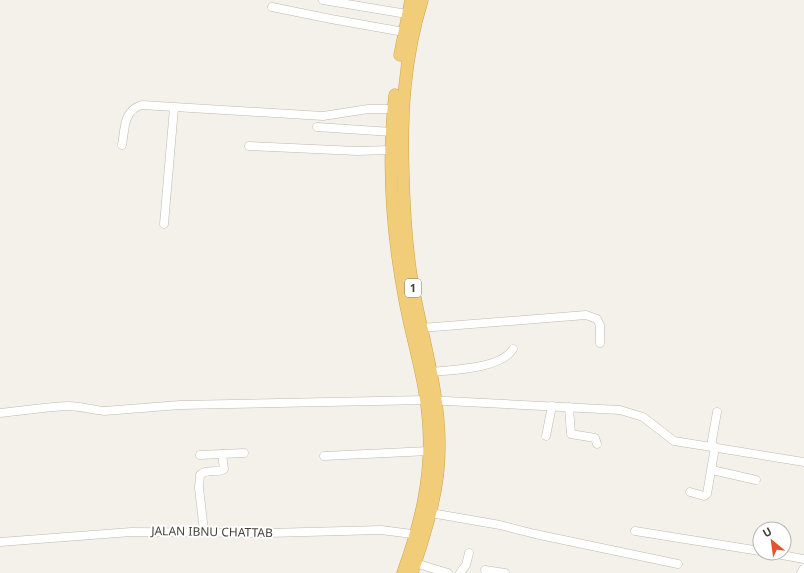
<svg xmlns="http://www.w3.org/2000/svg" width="804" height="573" font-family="'Noto Sans',sans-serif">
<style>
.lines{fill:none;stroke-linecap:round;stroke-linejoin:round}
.minor-casing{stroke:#bfb9ae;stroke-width:9}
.highway-casing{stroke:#cfa349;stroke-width:13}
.minor{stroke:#fff;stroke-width:8}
.highway{stroke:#f1cd79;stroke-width:12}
.labels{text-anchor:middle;stroke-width:4;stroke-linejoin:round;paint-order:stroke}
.shield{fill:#fff;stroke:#7e7b74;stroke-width:1}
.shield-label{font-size:11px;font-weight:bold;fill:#474239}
.street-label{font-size:12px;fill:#474239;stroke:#fff}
</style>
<rect width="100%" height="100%" fill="#f4f1eb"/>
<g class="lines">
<defs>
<g id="minor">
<polyline points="323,0 407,14"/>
<polyline points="272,7 331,19 404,32"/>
<polyline points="317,127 392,132"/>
<path d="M122,145C125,129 123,110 142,105L323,116L368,109H394"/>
<polyline points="249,146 357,151 391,150"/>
<polyline points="164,224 174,108"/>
<polyline points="421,328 586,315 597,319 600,325 600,343"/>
<path d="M430,372C451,370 501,369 513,349"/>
<polyline points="569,407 571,434 595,438 597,444"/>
<path d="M0,413C22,411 45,407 68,406C81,406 92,410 104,411L180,405L426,400L620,410L643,417L674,441L804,462"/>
<polyline points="546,436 552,406"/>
<polyline points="711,446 717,412"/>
<polyline points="200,455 222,454"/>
<polyline points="324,456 429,451"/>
<polyline points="712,470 756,480"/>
<polyline points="690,492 704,496 707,494 715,447"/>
<polyline points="431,513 500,525 535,534 678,564"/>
<path d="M204,531L199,488L200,475C207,468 216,474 224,469L222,454L244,453"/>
<polyline points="635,531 760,551"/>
<polyline points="0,542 131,532 269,533 381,530 420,535"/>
<polyline points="771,553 804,559"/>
<polyline points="415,563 448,573"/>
<polyline points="485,570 505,573"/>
<polyline points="460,573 466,565 469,553"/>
<polyline points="801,573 804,568"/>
</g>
<g id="highway">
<polyline points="400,55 411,0"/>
<path d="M395,95C387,164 392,232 405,300C413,343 427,384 429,428C432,479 420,526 403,573"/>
<path d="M412,573C425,532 439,493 439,449C440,395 423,341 413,288C406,250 404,212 403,174C401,113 404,59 422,0"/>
</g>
</defs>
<use href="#minor" class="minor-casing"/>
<use href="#highway" class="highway-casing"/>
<use href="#minor" class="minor"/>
<use href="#highway" class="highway"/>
</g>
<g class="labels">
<rect class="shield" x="405" y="279" width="16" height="18" rx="3"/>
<g class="shield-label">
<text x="413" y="292">1</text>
</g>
<g class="street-label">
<text transform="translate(212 532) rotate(1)" y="4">JALAN IBNU CHATTAB</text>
</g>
</g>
<g transform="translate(772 541) rotate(331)"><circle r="19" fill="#ffffff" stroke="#b5b3b0"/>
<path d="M0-3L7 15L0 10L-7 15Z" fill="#e65230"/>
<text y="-6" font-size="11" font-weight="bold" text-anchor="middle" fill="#474239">U</text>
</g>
</svg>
